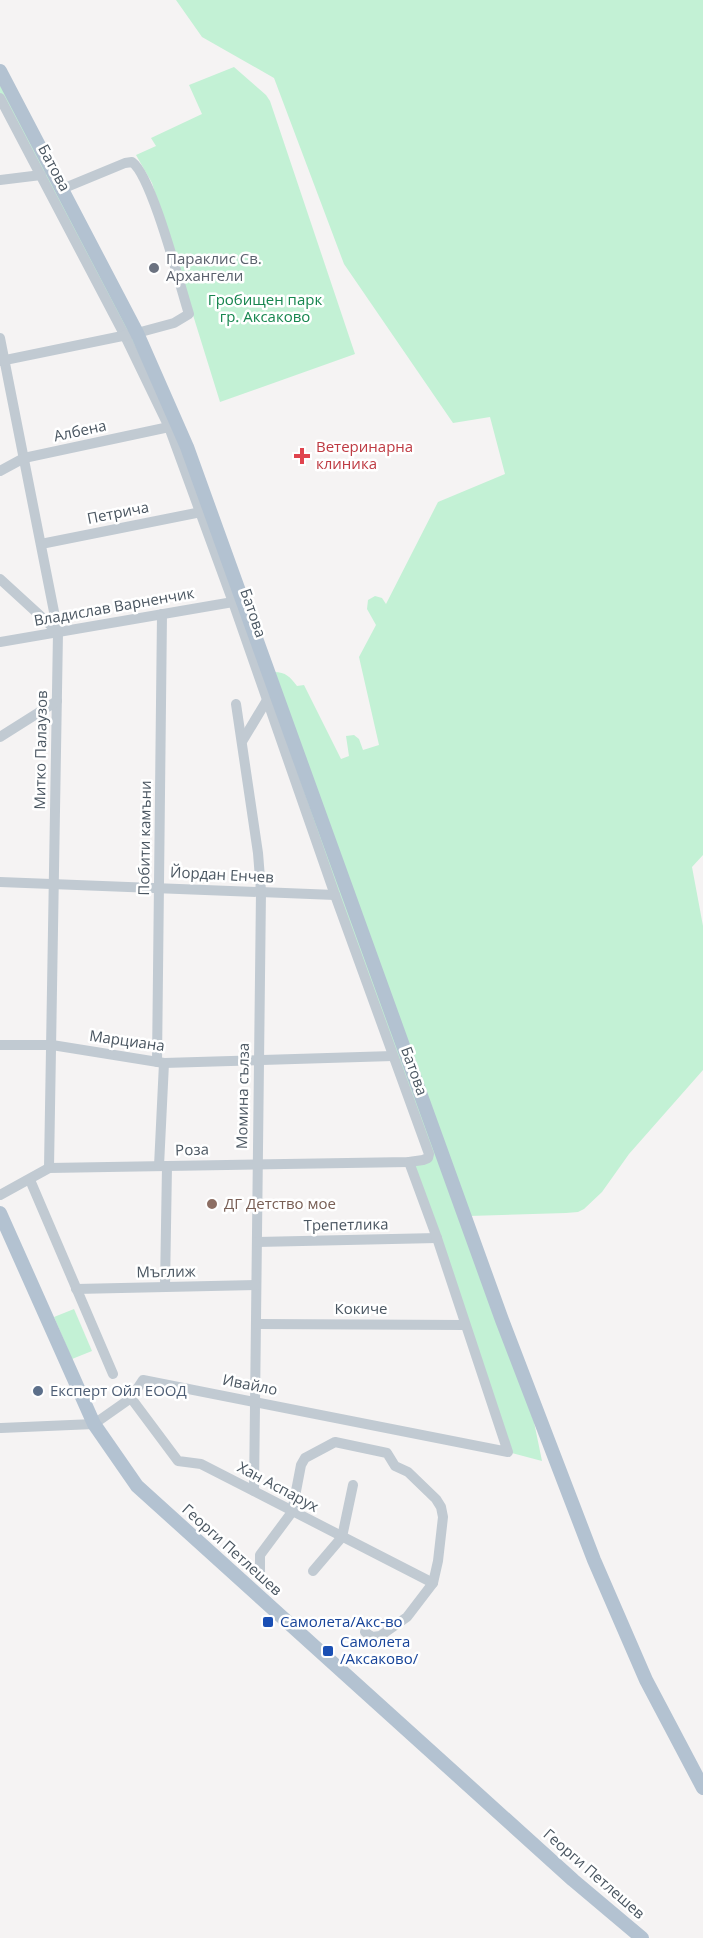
<svg xmlns="http://www.w3.org/2000/svg" width="703" height="1938" font-family="'Open Sans',sans-serif">
<style>
.green{fill:#c3f1d5}
.lines{fill:none;stroke-linecap:round;stroke-linejoin:round}
.minor{stroke:#c1cad2;stroke-width:10}
.major{stroke:#b3c2d1;stroke-width:14}
.worship-dot{fill:#6b7280;stroke:#fff;stroke-width:2}
.health-dot{fill:#e0444e;stroke:#fff;stroke-width:2}
.education-dot{fill:#8d6e63;stroke:#fff;stroke-width:2}
.service-dot{fill:#5c6f8a;stroke:#fff;stroke-width:2}
.transit-dot{fill:#1a4fb4;stroke:#fff;stroke-width:2}
.labels{text-anchor:middle;stroke-width:5;stroke-linejoin:round;paint-order:stroke}
.street-label{font-size:15px;fill:#4a5661;stroke:#fff}
.worship-label{font-size:15px;fill:#5b616d;stroke:#fff;text-anchor:start}
.park-label{font-size:15px;fill:#17864f;stroke:#fff}
.health-label{font-size:15px;fill:#be3a42;stroke:#fff;text-anchor:start}
.education-label{font-size:15px;fill:#785e54;stroke:#fff;text-anchor:start}
.service-label{font-size:15px;fill:#4e5e75;stroke:#fff;text-anchor:start}
.transit-label{font-size:15px;fill:#164399;stroke:#fff;text-anchor:start}
</style>
<rect width="100%" height="100%" fill="#f5f3f3"/>
<g class="green">
<path d="M176,0H703V855L692,867L703,926V1070L629,1154L602,1192L584,1209L578,1212L566,1213L469,1216L274,672C286,672 290,677 297,686L304,685L341,759L349,756L346,736L354,735L359,739L363,750L379,745L359,657L376,625L367,609L368,600L375,596L382,598L386,604L438,502L505,474L490,417L453,423L344,264L274,78L202,37Z"/>
<polygon points="234,67 266,95 270,101 355,354 220,402 152,183 136,155 156,146 151,138 202,114 189,85"/>
<polygon points="0,85 133,338 180,437 534,1422 542,1461 508,1452 409,1162 428,1158 169,427 0,98"/>
<polygon points="74,1309 92,1351 72,1359 54,1317"/>
</g>
<g class="lines">
<g class="minor">
<polyline points="0,98 125,336 169,427 233,602 335,895 429,1154 428,1158 423,1160 409,1162 49,1168 0,1195"/>
<polyline points="0,180 41,175"/>
<polyline points="0,338 58,632 49,1168"/>
<path d="M0,361L137,333L174,323L189,314C180,286 152,176 132,162L125,163L62,189"/>
<polyline points="0,471 24,458 169,427"/>
<polyline points="41,544 201,512"/>
<polyline points="0,579 58,632"/>
<polyline points="0,642 233,602"/>
<polyline points="236,704 258,853 261,891 254,1491"/>
<polyline points="0,737 57,701"/>
<polyline points="243,740 267,700"/>
<polyline points="0,882 335,895"/>
<polyline points="0,1045 52,1045 164,1063 393,1056"/>
<polyline points="157,1062 162,614"/>
<polyline points="159,1166 164,1063"/>
<polyline points="30,1180 113,1374"/>
<polyline points="257,1242 437,1238"/>
<polyline points="165,1287 167,1166"/>
<polyline points="76,1289 256,1285"/>
<polyline points="257,1324 465,1325"/>
<polyline points="131,1398 178,1461 201,1464 433,1583"/>
<polyline points="1,1428 94,1424 131,1398 143,1380 508,1452 437,1238 409,1162"/>
<polyline points="313,1571 342,1537 353,1485"/>
<polyline points="260,1575 260,1555 292,1512 301,1465 305,1458 335,1442 387,1453 395,1466 408,1472 436,1499 441,1507 443,1517 438,1561 433,1583 407,1617 380,1636 372,1637 365,1632"/>
</g>
<g class="major">
<polyline points="0,71 137,333 187,447 502,1320 594,1560 646,1680 703,1788"/>
<polyline points="0,1213 94,1424 137,1486 573,1880 642,1938"/>
</g>
</g>
<circle class="worship-dot" cx="154" cy="268" r="6"/>
<path class="health-dot" d="M299 447h6v6h6v6h-6v6h-6v-6h-6v-6h6z"/>
<circle class="education-dot" cx="212" cy="1204" r="6"/>
<circle class="service-dot" cx="38" cy="1391" r="6"/>
<g class="transit-dot">
<rect x="262" y="1616" width="12" height="12" rx="3"/>
<rect x="322" y="1645" width="12" height="12" rx="3"/>
</g>
<g class="labels">
<g class="street-label">
<text transform="translate(54 168) rotate(62)" y="5">Батова</text>
<text transform="translate(80 431) rotate(-12)" y="5">Албена</text>
<text transform="translate(118 513) rotate(-11)" y="5">Петрича</text>
<text transform="translate(114 607) rotate(-10)" y="5">Владислав Варненчик</text>
<text transform="translate(253 613) rotate(71)" y="5">Батова</text>
<text transform="translate(41 750) rotate(-89)" y="5">Митко Палаузов</text>
<text transform="translate(145 838) rotate(-89)" y="5">Побити камъни</text>
<text transform="translate(222 875) rotate(3)" y="5">Йордан Енчев</text>
<text transform="translate(127 1041) rotate(8)" y="5">Марциана</text>
<text transform="translate(414 1071) rotate(70)" y="5">Батова</text>
<text transform="translate(243 1096) rotate(-89)" y="5">Момина сълза</text>
<text transform="translate(192 1150) rotate(-2)" y="5">Роза</text>
<text transform="translate(346 1225) rotate(-1)" y="5">Трепетлика</text>
<text transform="translate(166 1272) rotate(-1)" y="5">Мъглиж</text>
<text x="361" y="1314">Кокиче</text>
<text transform="translate(250 1385) rotate(11)" y="5">Ивайло</text>
<text transform="translate(278 1487) rotate(28)" y="5">Хан Аспарух</text>
<text transform="translate(232 1550) rotate(42)" y="5">Георги Петлешев</text>
<text transform="translate(594 1874) rotate(41)" y="5">Георги Петлешев</text>
</g>
<g class="worship-label">
<text x="166" y="264">Параклис Св.<tspan x="166" dy="17">Архангели</tspan></text>
</g>
<g class="park-label">
<text x="265" y="305">Гробищен парк<tspan x="265" dy="17">гр. Аксаково</tspan></text>
</g>
<g class="health-label">
<text x="316" y="452">Ветеринарна<tspan x="316" dy="17">клиника</tspan></text>
</g>
<g class="education-label">
<text x="224" y="1209">ДГ Детство мое</text>
</g>
<g class="service-label">
<text x="50" y="1396">Експерт Ойл ЕООД</text>
</g>
<g class="transit-label">
<text x="280" y="1627">Самолета/Акс-во</text>
<text x="340" y="1647">Самолета<tspan x="340" dy="17">/Аксаково/</tspan></text>
</g>
</g>
</svg>
